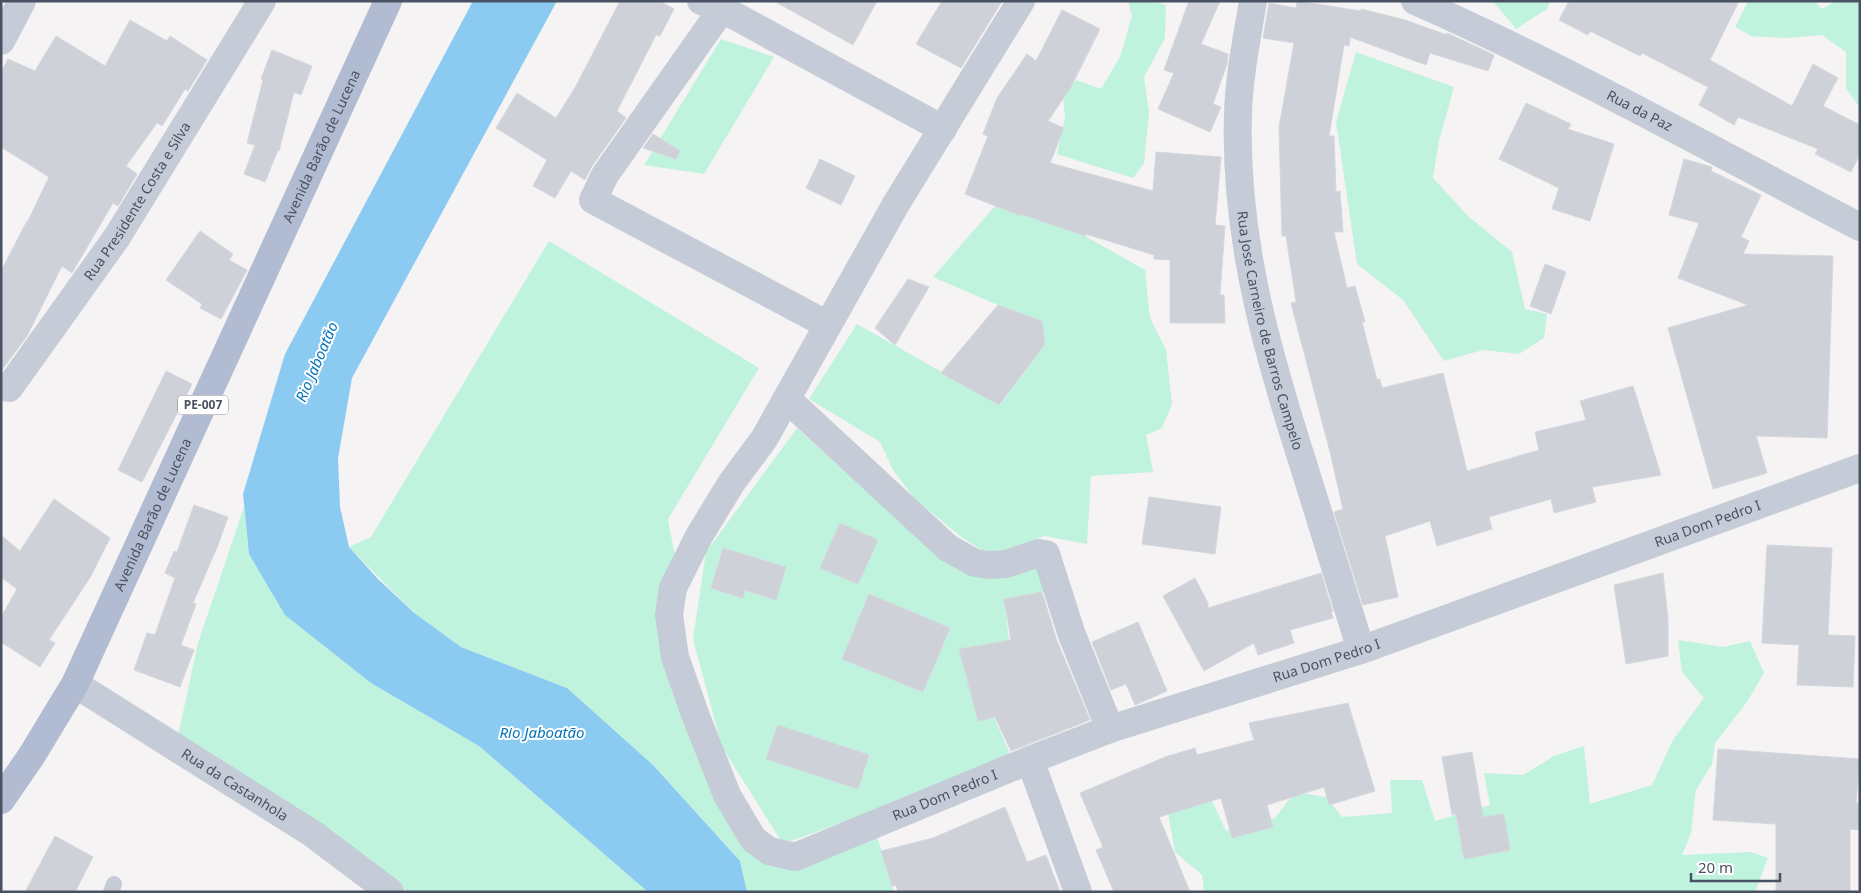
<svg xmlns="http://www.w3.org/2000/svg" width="1861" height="893" font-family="'Noto Sans',sans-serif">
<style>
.green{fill:#c0f3dd}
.water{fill:#8bcbf2}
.building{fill:#ced1d8;stroke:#d6d7de}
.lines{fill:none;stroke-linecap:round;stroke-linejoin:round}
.lane{stroke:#c6ccd7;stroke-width:16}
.street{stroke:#c6ccd7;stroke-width:28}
.primary{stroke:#b1bcd2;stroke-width:28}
.labels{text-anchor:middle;stroke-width:4;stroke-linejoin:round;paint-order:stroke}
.shield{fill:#fff;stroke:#808691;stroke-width:1}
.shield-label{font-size:12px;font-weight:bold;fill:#495262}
.street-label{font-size:14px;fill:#495262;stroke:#fff}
.water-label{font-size:15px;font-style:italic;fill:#0474b9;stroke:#fff}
</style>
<rect width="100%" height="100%" fill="#f5f3f3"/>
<g class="green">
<polygon points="1128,1 1152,1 1166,5 1165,38 1144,77 1149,112 1144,163 1133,178 1057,154 1065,117 1063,97 1076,80 1101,89 1120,57 1132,16"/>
<polygon points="1493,1 1550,1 1547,9 1516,29"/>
<polygon points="1748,1 1814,1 1822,9 1836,1 1860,1 1860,108 1846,88 1846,52 1822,35 1785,38 1751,36 1735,27"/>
<polygon points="721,39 774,57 704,174 644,165"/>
<polygon points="1356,52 1454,87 1439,141 1433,178 1468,216 1512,252 1525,309 1547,314 1544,338 1519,354 1483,350 1444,361 1403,300 1357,264 1336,122"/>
<polygon points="1003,197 1029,217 1085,236 1145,270 1150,318 1166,350 1172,404 1162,428 1146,435 1153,472 1091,476 1087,544 1044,536 994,558 960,536 915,499 893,470 880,442 809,399 857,324 1000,405 1045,344 1042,321 998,305 933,277"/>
<polygon points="549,241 759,368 668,519 675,557 656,614 740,836 780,868 876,833 894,892 747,892 740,861 653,765 567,688 461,647 413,612 349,547 371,537"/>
<polygon points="797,428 885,508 967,570 1037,567 1046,591 1004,599 1009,640 960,653 978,721 994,717 1013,761 783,844 722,747 693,639 706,552"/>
<polygon points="244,507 249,554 371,683 479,746 648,892 408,892 178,736 198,643"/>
<polygon points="1678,640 1723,647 1750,641 1764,673 1747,702 1715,743 1712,764 1696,790 1691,833 1682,855 1751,852 1768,858 1755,892 1204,892 1202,875 1175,852 1168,813 1211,799 1226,831 1275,818 1295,792 1326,797 1342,817 1392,813 1390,780 1422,780 1435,821 1490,805 1484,773 1523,775 1554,756 1584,746 1590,804 1652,785 1673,740 1704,698 1682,672"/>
</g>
<polygon class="water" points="473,1 557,1 352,378 338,458 340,507 349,547 377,578 413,612 461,647 567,688 653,765 740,861 747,892 648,892 479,746 371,683 285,615 249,554 243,494 285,354"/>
<g class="building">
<polygon points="620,1 659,1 674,9 660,36 656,35 617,111 626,118 592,166 585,180 571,171 555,198 533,186 547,160 496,128 517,93 556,118 576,86"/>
<polygon points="774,1 877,1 853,45"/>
<polygon points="942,1 1002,1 961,68 916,44"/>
<polygon points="1189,1 1220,1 1201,44 1228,54 1227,64 1213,104 1221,107 1210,132 1158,109 1174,73 1164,70"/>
<polygon points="1297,1 1361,11 1361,9 1405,20 1447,35 1447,33 1494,55 1488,71 1430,53 1426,65 1350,37 1349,46 1344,45 1329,136 1334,136 1336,192 1340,191 1343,232 1334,232 1347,288 1355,286 1365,322 1362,322 1377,380 1380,379 1382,388 1443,373 1467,471 1539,450 1535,432 1586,420 1580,401 1633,386 1661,475 1592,487 1596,502 1554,513 1551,499 1489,517 1492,529 1437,546 1430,521 1385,536 1398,597 1363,605 1334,512 1343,509 1330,452 1291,303 1296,302 1286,236 1282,236 1279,127 1294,43 1263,38 1269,3 1296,8"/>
<polygon points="1569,1 1739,1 1710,60 1792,106 1813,64 1838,78 1823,106 1860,125 1860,154 1851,172 1815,154 1818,149 1738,117 1734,125 1699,105 1708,87 1642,53 1640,56 1590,31 1588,35 1559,20"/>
<polygon points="1062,10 1100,29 1071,87 1048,121 1064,128 1050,163 1153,191 1156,152 1221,157 1215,225 1225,226 1220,295 1224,295 1225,323 1170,323 1170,260 1154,259 1154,255 1086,234 1085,236 1021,214 1021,216 965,194 988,136 983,134 997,98 1027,54 1036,61"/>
<polygon points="130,20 167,41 170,36 207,60 188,91 185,89 162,126 157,123 126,166 137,174 118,206 113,203 72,273 62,266 27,336 1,371 1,271 27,221 28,221 49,177 1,147 1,73 8,59 35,71 56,36 105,66"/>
<polygon points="272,50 312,66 301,95 294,92 279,151 278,150 265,182 244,174 255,145 247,143 263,80 261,79"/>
<polygon points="1526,103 1571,124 1568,129 1614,144 1590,221 1552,209 1559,188 1499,159"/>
<polygon points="653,134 680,151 676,159 643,148"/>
<polygon points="820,159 855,176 841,205 806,188"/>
<polygon points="1684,159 1712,167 1711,171 1761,195 1741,237 1749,241 1743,254 1833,256 1827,438 1756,436 1767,473 1713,489 1668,328 1748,305 1678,278 1699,223 1669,215"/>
<polygon points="200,231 233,254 229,260 247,270 221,319 200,308 202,304 166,280"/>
<polygon points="1545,264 1566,272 1551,314 1530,306"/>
<polygon points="908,279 929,287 895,345 875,328"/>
<polygon points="998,305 1042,321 1045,344 999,405 941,373"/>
<polygon points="166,371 192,384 142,482 118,470"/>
<polygon points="1149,497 1221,507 1215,554 1142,544"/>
<polygon points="54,499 110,538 91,576 49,640 55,643 40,667 1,642 1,617 17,589 1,577 1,535 20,551"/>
<polygon points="194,505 228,517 218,545 193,603 196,604 181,645 194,650 180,687 134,670 147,633 155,635 175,578 165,573 174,551 177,552"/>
<polygon points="840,523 878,540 858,584 820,568"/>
<polygon points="1767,545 1832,548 1828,635 1855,636 1853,687 1797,685 1799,645 1762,643"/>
<polygon points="723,548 786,567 776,600 745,590 743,598 711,588"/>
<polygon points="1321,573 1333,612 1331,612 1333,618 1290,630 1294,643 1258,655 1254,643 1204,671 1163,596 1195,578 1208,603 1208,608"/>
<polygon points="1663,573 1668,619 1668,656 1626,664 1614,585"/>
<polygon points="1042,592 1057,641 1090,720 1011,751 995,717 978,721 959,649 1011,640 1004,599"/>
<polygon points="869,594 950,628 923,692 842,659"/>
<polygon points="1138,622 1167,691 1135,705 1126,684 1111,690 1092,642"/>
<polygon points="1348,703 1375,791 1329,805 1324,787 1267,805 1273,827 1232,838 1221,798 1159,817 1190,892 1114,892 1096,850 1103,847 1080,793 1165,757 1195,748 1197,755 1254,740 1249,723"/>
<polygon points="778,725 869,755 858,789 766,759"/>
<polygon points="1718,749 1860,759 1856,803 1860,803 1860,830 1850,829 1850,892 1776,892 1776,824 1713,820"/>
<polygon points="1472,752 1483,817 1504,814 1510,850 1464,859 1456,814 1452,815 1442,757"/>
<polygon points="1005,807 1027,862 1046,855 1060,892 898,892 896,885 892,886 881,851 933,838"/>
<polygon points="55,836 93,857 75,892 25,892"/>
</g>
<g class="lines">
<polyline class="lane" points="111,892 114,884"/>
<g class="street">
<polyline points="701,1 722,9 943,129"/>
<polyline points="725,1 722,9 605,175 593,200 828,325"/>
<path id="s1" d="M1021,1L896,204L764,439L732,482L699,536L673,588L669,615L675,657L695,714L727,795L753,839L769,851L795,857L1030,760L1110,729L1361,650L1860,468"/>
<path id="s2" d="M1253,1C1247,38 1239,76 1238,114C1234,239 1268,355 1306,473C1324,532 1343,591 1361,650"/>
<path id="s3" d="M1415,1C1567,68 1712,150 1860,227"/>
<polyline points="1,41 22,1"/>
<path id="s4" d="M1,386L9,388L117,237L262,1"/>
<polyline points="787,399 948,548 975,563 989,565 1006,564 1039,553 1046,554 1072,635 1110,729"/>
<path id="s5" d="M75,684L313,834L390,892"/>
<polyline points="1030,760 1078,892"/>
</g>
<path class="primary" id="s6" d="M1,800L32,755L75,684L388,1"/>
</g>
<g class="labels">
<rect class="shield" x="178" y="395.5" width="50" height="19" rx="4"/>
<g class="shield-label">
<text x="203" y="409">PE-007</text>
</g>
<g class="street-label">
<text dy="5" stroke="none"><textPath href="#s3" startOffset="250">Rua da Paz</textPath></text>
<text dy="5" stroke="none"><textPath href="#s6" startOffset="729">Avenida Barão de Lucena</textPath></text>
<text dy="5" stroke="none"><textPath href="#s4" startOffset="235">Rua Presidente Costa e Silva</textPath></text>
<text dy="5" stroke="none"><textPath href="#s2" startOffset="334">Rua José Carneiro de Barros Campelo</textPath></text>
<text dy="5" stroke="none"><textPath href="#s6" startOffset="324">Avenida Barão de Lucena</textPath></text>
<text dy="5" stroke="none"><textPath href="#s1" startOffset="1970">Rua Dom Pedro I</textPath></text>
<text dy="5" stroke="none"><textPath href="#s1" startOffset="1565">Rua Dom Pedro I</textPath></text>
<text dy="5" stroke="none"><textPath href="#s5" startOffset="189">Rua da Castanhola</textPath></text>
<text dy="5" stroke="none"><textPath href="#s1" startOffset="1160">Rua Dom Pedro I</textPath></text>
</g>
<g class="water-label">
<text transform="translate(317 362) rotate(-67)" y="5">Rio Jaboatão</text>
<text x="542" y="738">Rio Jaboatão</text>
</g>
</g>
<rect width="1861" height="893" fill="none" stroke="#495262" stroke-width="5"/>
<path d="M1691 873v8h89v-8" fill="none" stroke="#495262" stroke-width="2.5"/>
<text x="1698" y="873" font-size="15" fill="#495262" stroke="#ffffff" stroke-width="4" paint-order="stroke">20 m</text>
</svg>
